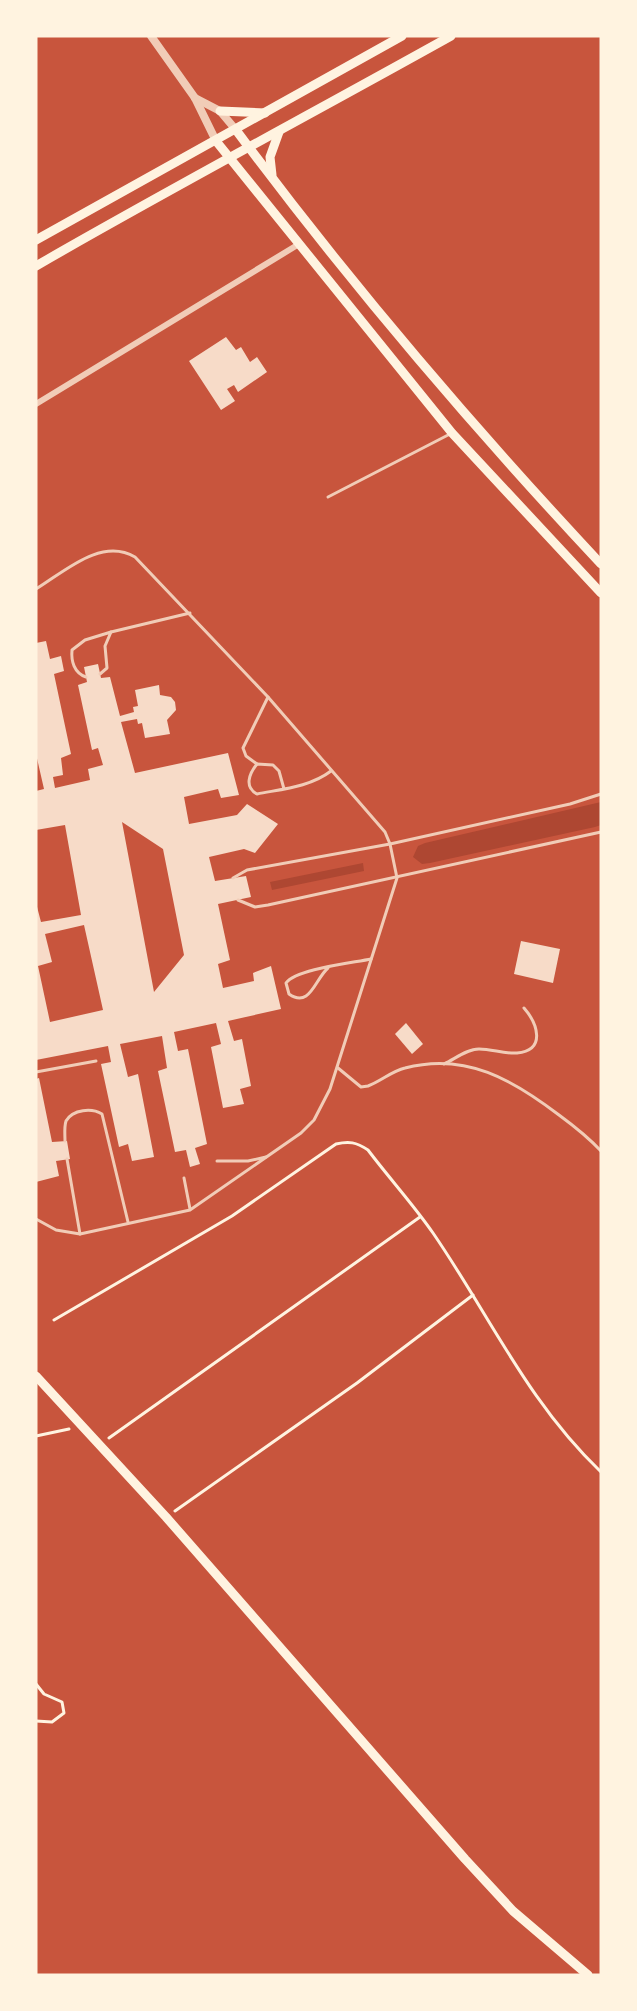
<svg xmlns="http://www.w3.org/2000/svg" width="637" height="2011" font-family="Manrope,sans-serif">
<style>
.green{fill:#ae4732}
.building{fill:#f7dbc8;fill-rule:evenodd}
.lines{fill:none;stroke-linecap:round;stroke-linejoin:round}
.path{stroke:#fff3e0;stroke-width:3}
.service{stroke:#f1ccb7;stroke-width:3}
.minor{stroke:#f1ccb7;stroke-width:6}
.tertiary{stroke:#f1ccb7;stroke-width:8}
.secondary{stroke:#fff3e0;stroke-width:9}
</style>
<rect width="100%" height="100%" fill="#c8553d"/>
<g class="green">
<polygon points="601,802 601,825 595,827 430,863 422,864 413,857 418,846 425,843"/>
<polygon points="363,863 364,871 272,890 270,882"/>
</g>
<g class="building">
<polygon points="226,337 236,350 241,347 250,362 257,357 267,372 238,392 234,385 227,389 235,401 221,410 189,361"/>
<path d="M46,641L50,659L61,656L64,671L54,674L71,754L61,758L63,775L53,777L55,788L90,780L88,769L103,765L98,748L92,750L78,685L87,682L84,667L98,664L101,678L110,677L120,716L134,712L133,707L138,706L135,690L159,685L160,695L171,697L175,702L176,710L167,720L170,734L145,738L142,723L138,724L137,719L121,722L135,773L228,753L239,795L221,798L218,789L184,797L189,824L237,815L247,804L278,824L255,853L244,849L209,857L215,881L246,876L251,897L218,904L230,960L218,964L223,988L254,981L253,973L271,966L281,1009L228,1021L234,1041L242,1039L251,1086L240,1089L244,1104L223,1108L211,1047L221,1044L216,1023L174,1032L178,1051L188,1049L207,1144L195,1148L200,1164L190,1167L186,1150L175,1152L158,1071L167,1068L162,1036L120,1044L128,1077L138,1074L154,1157L132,1161L128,1144L119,1147L101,1064L111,1062L108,1046L36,1060V903L41,922L81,915L65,825L36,830V791L44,789L36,754V643ZM122,822L163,849L184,955L154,992ZM84,925L103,1010L50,1022L38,966L52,962L45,934Z"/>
<polygon points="521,941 560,949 553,983 514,974"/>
<polygon points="406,1023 423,1044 412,1054 395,1034"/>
<polygon points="39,1078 52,1142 67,1141 70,1159 56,1161 59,1176 36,1182 36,1079"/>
</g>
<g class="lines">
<g class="path">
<path d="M54,1320L232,1216L336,1144C349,1141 356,1142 368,1150C389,1178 413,1204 433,1233C490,1316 527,1401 601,1472"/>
<polyline points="36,1436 69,1429"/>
<polyline points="109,1438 420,1217"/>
<polyline points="175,1511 357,1383 473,1295"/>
<polyline points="36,1684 44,1694 62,1702 64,1713 52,1722 36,1721"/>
</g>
<g class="service">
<polyline points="328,497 450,434"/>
<path d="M36,589C64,572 101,537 135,557L268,697L385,832L390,844L397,878L330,1089L314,1120L301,1133L190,1210L80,1234L56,1230L36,1219"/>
<polyline points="111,632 190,613"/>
<path d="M86,677C74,673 71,661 72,650L85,640L111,632L105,646L107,668L100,674"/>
<polyline points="257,764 246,756 243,748 268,697"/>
<path d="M284,789L279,771L273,765L257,764C249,774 244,787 257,794C282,789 310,787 331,771"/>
<polyline points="233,878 247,870 390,844 570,804 601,794"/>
<polyline points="238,900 255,907 268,905 601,832"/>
<path d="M328,968C315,979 310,1009 289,994L286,983C296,969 352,963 371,959"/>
<path d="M444,1064C455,1059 467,1049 479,1049C492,1049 504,1054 517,1053C547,1050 537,1023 524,1008"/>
<path d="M338,1068L361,1087L368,1086C381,1081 392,1071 405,1068C466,1052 513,1080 559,1115C574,1126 588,1137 601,1151"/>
<polyline points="36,1072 96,1061"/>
<path d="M65,1141C65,1135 64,1127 66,1121C73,1109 92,1108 102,1114L128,1222"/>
<polyline points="67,1159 80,1234"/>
<polyline points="217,1161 248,1161 266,1157"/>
<polyline points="184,1178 190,1209"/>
</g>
<polyline class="minor" points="36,404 299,244"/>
<g class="tertiary">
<polyline points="151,36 195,98 216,141"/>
<polyline points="195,98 220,111 236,130"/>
</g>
<g class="secondary">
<polyline points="220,111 265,113"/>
<path d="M236,130C349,282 472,426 601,564"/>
<polyline points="216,141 452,433 601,593"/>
<polyline points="272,175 270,157 279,132"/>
<polyline points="36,240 402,36"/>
<path d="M36,266C173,187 313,113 451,36"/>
<polyline points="36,1376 166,1517 465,1859 513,1911 588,1975"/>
</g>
</g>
<rect width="637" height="2011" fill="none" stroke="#fff3e0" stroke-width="75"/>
</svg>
